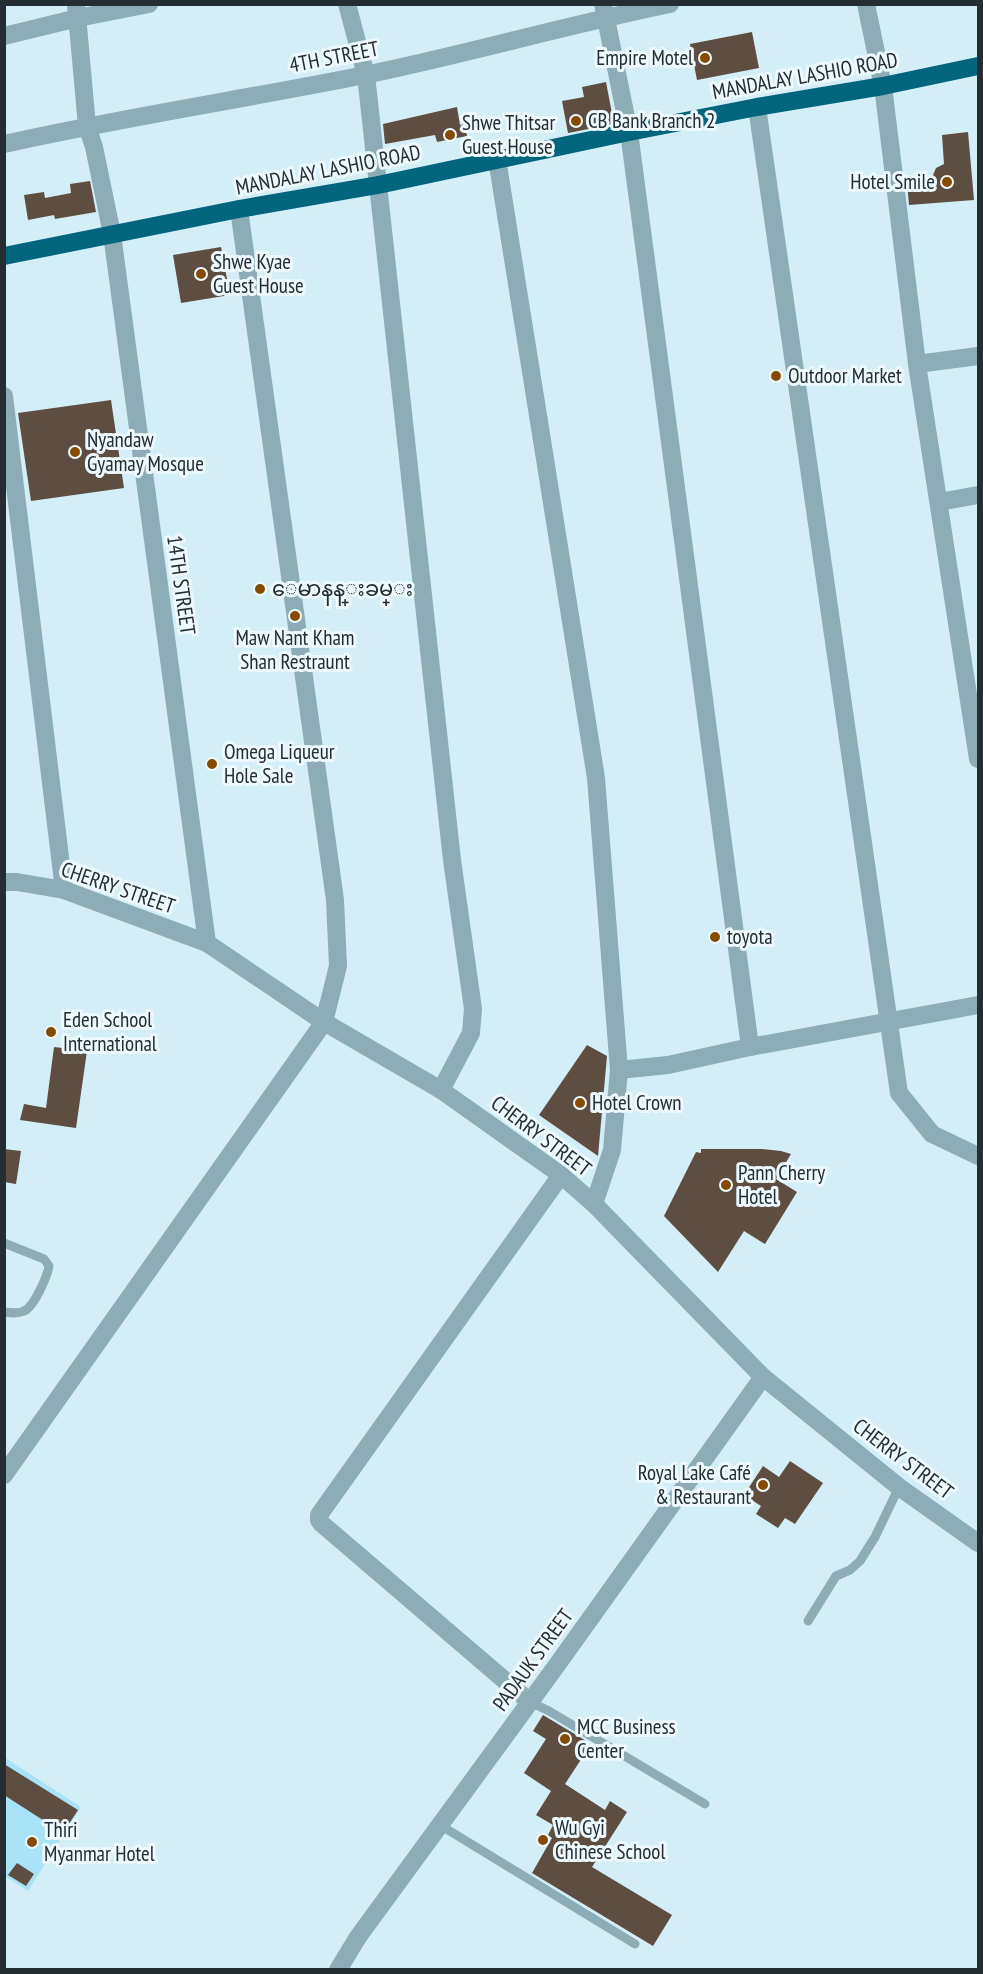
<svg xmlns="http://www.w3.org/2000/svg" width="983" height="1974" font-family="'PT Sans Narrow','Noto Sans Myanmar',sans-serif">
<style>
.green{fill:#a8e3f8}
.building{fill:#5e4e41}
.lines{fill:none;stroke-linecap:round;stroke-linejoin:round}
.lane{stroke:#8cacb8;stroke-width:9}
.street{stroke:#8cacb8;stroke-width:18}
.highway{stroke:#01657e;stroke-width:18}
.poi-dot{fill:#854c00;stroke:#eef9fd;stroke-width:2}
.labels{text-anchor:middle;stroke-width:6;stroke-linejoin:round;paint-order:stroke}
.street-label{font-size:21px;fill:#242e32;stroke:#eef9fd}
.poi-label{font-size:21px;fill:#242e32;stroke:#eef9fd;text-anchor:start}
</style>
<rect width="100%" height="100%" fill="#d4eef8"/>
<polygon class="green" points="4,1757 81,1807 28,1891 5,1876"/>
<g class="building">
<polygon points="752,32 759,68 697,80 690,44"/>
<polygon points="606,82 614,124 568,133 562,101 584,97 582,87"/>
<polygon points="457,107 460,125 465,124 467,136 437,142 435,135 385,144 383,124"/>
<polygon points="968,132 974,200 909,205 907,182 931,180 936,168 944,164 942,135"/>
<polygon points="90,181 96,212 55,219 54,215 28,220 24,195 44,192 45,198 71,193 70,184"/>
<polygon points="221,247 230,295 181,303 173,255"/>
<polygon points="111,400 124,488 31,501 18,413"/>
<polygon points="587,1045 607,1056 598,1156 539,1115"/>
<polygon points="54,1047 87,1051 76,1128 20,1120 24,1104 46,1108"/>
<polygon points="4,1149 21,1151 16,1184 4,1182"/>
<polygon points="701,1149 761,1149 781,1151 791,1154 776,1179 797,1192 765,1244 744,1231 718,1272 664,1216 696,1152 701,1153"/>
<polygon points="790,1461 823,1483 795,1524 785,1518 778,1528 756,1514 761,1506 744,1495 763,1466 779,1477"/>
<polygon points="543,1715 588,1742 586,1744 594,1749 586,1760 582,1758 565,1784 605,1810 610,1801 627,1812 592,1867 672,1915 653,1946 532,1873 552,1838 548,1835 553,1825 536,1815 551,1791 524,1773 546,1739 533,1731"/>
<polygon points="4,1764 78,1810 63,1833 4,1795"/>
<polygon points="17,1863 34,1874 26,1886 8,1875"/>
</g>
<g class="lines">
<g class="lane">
<path d="M4,1243L44,1259L49,1266C47,1277 34,1307 24,1311C18,1314 11,1313 4,1312"/>
<polyline points="808,1621 836,1576 850,1570 860,1561 875,1537 899,1487"/>
<polyline points="530,1702 549,1711 705,1804"/>
<polyline points="440,1825 635,1944"/>
</g>
<g class="street">
<polyline points="76,4 87,126 94,147 112,234 207,943"/>
<polyline points="347,4 366,75 452,860 473,1009 471,1033 441,1090"/>
<polyline points="603,4 629,132 750,1047"/>
<polyline points="866,4 883,86 917,364 978,759"/>
<polyline points="4,36 78,18 149,4"/>
<polyline points="757,107 899,1093 932,1134 978,1156"/>
<path d="M4,144C124,117 245,99 365,75C467,54 567,25 670,4"/>
<polyline points="497,159 596,778 619,1070"/>
<polyline points="917,364 978,356"/>
<polyline points="4,396 64,890"/>
<polyline points="939,502 978,495"/>
<polyline points="4,882 17,882 64,890 207,943 324,1022 441,1090 561,1175 594,1204 763,1377 899,1487 978,1543"/>
<polyline points="594,1204 612,1150 619,1070 668,1065 750,1047 978,1005"/>
<polyline points="4,1475 324,1022 338,966 335,900 239,209"/>
<polyline points="530,1702 322,1524 319,1520 319,1515 561,1175"/>
<polyline points="338,1970 358,1937 557,1665 763,1377"/>
</g>
<polyline class="highway" points="4,256 239,209 378,185 629,132 757,107 883,86 978,66"/>
</g>
<g class="poi-dot">
<circle cx="705" cy="58" r="6"/>
<circle cx="576" cy="121" r="6"/>
<circle cx="450" cy="135" r="6"/>
<circle cx="947" cy="182" r="6"/>
<circle cx="201" cy="274" r="6"/>
<circle cx="776" cy="376" r="6"/>
<circle cx="75" cy="452" r="6"/>
<circle cx="260" cy="589" r="6"/>
<circle cx="295" cy="616" r="6"/>
<circle cx="212" cy="764" r="6"/>
<circle cx="715" cy="937" r="6"/>
<circle cx="51" cy="1032" r="6"/>
<circle cx="580" cy="1103" r="6"/>
<circle cx="726" cy="1185" r="6"/>
<circle cx="763" cy="1485" r="6"/>
<circle cx="565" cy="1739" r="6"/>
<circle cx="543" cy="1840" r="6"/>
<circle cx="32" cy="1842" r="6"/>
</g>
<g class="labels">
<g class="street-label">
<text transform="translate(334 57) rotate(-11)" y="7">4TH STREET</text>
<text transform="translate(805 76) rotate(-10)" y="7">MANDALAY LASHIO ROAD</text>
<text transform="translate(328 170) rotate(-11)" y="7">MANDALAY LASHIO ROAD</text>
<text transform="translate(181 585) rotate(82)" y="7">14TH STREET</text>
<text transform="translate(118 888) rotate(19)" y="7">CHERRY STREET</text>
<text transform="translate(541 1136) rotate(37)" y="7">CHERRY STREET</text>
<text transform="translate(903 1459) rotate(37)" y="7">CHERRY STREET</text>
<text transform="translate(533 1660) rotate(-54)" y="7">PADAUK STREET</text>
</g>
<g class="poi-label">
<text x="693" y="65" text-anchor="end">Empire Motel</text>
<text x="588" y="128">CB Bank Branch 2</text>
<text x="462" y="130">Shwe Thitsar<tspan x="462" dy="24">Guest House</tspan></text>
<text x="935" y="189" text-anchor="end">Hotel Smile</text>
<text x="213" y="269">Shwe Kyae<tspan x="213" dy="24">Guest House</tspan></text>
<text x="788" y="383">Outdoor Market</text>
<text x="87" y="447">Nyandaw<tspan x="87" dy="24">Gyamay Mosque</tspan></text>
<text x="272" y="596">ေမာနန္းခမ္း</text>
<text x="295" y="645" text-anchor="middle">Maw Nant Kham<tspan x="295" dy="24">Shan Restraunt</tspan></text>
<text x="224" y="759">Omega Liqueur<tspan x="224" dy="24">Hole Sale</tspan></text>
<text x="727" y="944">toyota</text>
<text x="63" y="1027">Eden School<tspan x="63" dy="24">International</tspan></text>
<text x="592" y="1110">Hotel Crown</text>
<text x="738" y="1180">Pann Cherry<tspan x="738" dy="24">Hotel</tspan></text>
<text x="751" y="1480" text-anchor="end">Royal Lake Café<tspan x="751" dy="24">&amp; Restaurant</tspan></text>
<text x="577" y="1734">MCC Business<tspan x="577" dy="24">Center</tspan></text>
<text x="555" y="1835">Wu Gyi<tspan x="555" dy="24">Chinese School</tspan></text>
<text x="44" y="1837">Thiri<tspan x="44" dy="24">Myanmar Hotel</tspan></text>
</g>
</g>
<rect width="983" height="1974" fill="none" stroke="#242e32" stroke-width="12"/>
</svg>
